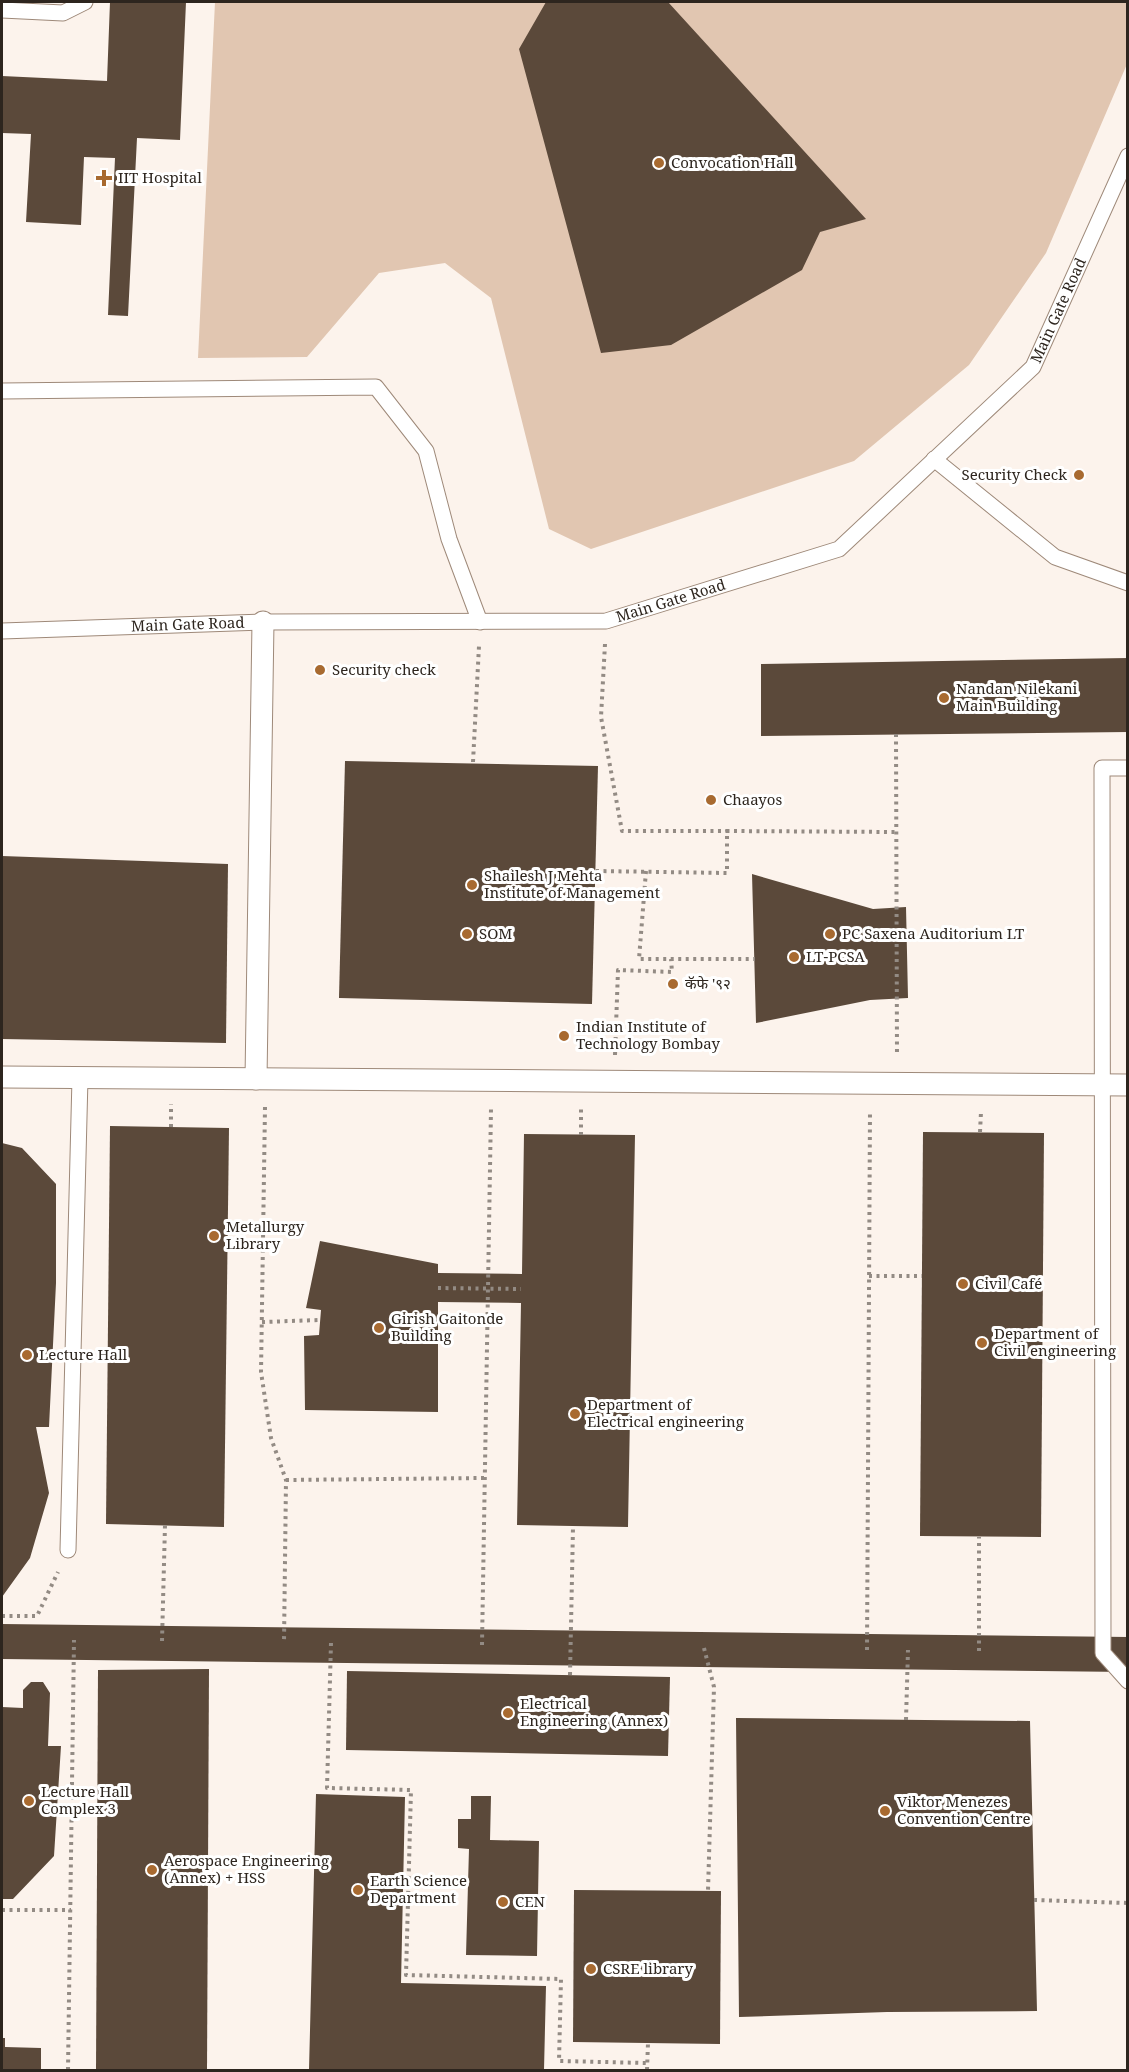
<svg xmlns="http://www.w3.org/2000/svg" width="1129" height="2072" font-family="'Noto Serif','Noto Sans Devanagari',serif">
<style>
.green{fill:#e1c6b1}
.building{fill:#5b493a}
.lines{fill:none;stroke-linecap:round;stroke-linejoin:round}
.service-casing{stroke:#9e8979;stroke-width:17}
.pedestrian-casing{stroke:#9e8979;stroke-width:23}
.path{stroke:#938b84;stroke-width:4;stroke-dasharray:3 4.5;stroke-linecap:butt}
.service{stroke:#fff;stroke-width:15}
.pedestrian{stroke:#fff;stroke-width:21}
.poi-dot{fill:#a86a30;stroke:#fff;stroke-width:2}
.labels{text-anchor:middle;stroke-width:6;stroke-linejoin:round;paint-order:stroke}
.poi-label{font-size:15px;fill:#2d251e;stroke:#fff;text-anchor:start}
.street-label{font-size:15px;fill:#2d251e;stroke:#fff}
</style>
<rect width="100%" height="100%" fill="#fcf3ec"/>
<polygon class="green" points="215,2 1127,2 1127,64 1046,253 969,365 854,461 591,549 549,529 491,298 445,263 379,273 307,357 198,358"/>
<g class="building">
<polygon points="110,2 186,2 180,140 137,138 128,316 108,315 115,158 84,157 81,225 26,222 31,134 2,133 2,76 107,81"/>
<polygon points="546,2 668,2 866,219 820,232 802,270 671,345 601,353 519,49"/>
<polygon points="1128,658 1128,732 761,736 761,664"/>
<polygon points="345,761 598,766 592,1004 339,998"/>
<polygon points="2,856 228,864 226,1043 2,1039"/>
<polygon points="752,874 873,909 906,907 908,998 870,1000 756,1023"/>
<polygon points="110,1126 229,1128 224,1527 106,1524"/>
<polygon points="923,1132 1044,1133 1041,1537 920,1536"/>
<polygon points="524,1134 635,1135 628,1527 517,1525 521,1303 438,1302 438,1412 305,1410 304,1336 319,1335 321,1310 306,1308 320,1241 438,1264 438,1273 522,1274"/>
<polygon points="2,1143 22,1148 56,1184 56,1283 49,1427 36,1427 49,1493 30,1558 2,1597"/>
<polygon points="2,1624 1128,1637 1128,1672 2,1659"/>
<polygon points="209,1669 207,2070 96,2070 98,1670"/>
<polygon points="347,1671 670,1677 668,1756 346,1750"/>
<polygon points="31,1682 43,1682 50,1693 48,1746 61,1746 54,1856 13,1899 2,1899 2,1707 23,1708 23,1690"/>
<polygon points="736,1718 1030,1721 1037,2011 887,2012 739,2017"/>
<polygon points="316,1794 405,1797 401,1983 546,1986 544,2070 309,2070"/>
<polygon points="471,1796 491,1796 490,1840 539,1841 537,1956 466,1955 469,1849 458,1848 458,1819 471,1819"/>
<polygon points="574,1890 721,1891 720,2044 573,2042"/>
<polygon points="2,2038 5,2038 5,2047 41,2048 41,2070 2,2070"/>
</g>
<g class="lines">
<defs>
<g id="service">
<polyline points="2,10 63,13 85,2"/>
<polyline points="2,391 376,387 426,451 449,539 480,622"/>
<polyline points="934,459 1055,557 1128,583"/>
<path id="s1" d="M2,631L263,622L606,621L839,549L1033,367L1128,156"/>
<polyline points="1128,768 1102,768 1103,1653 1128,1681"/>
<polyline points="68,1550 80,1078"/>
</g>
<g id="pedestrian">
<polyline points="2,1077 1128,1085"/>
<polyline points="256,1079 263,622"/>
</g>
</defs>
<use href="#service" class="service-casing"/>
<use href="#pedestrian" class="pedestrian-casing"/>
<g class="path">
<polyline points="605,644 601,717 622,831 727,831"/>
<polyline points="896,734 897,1056"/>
<polyline points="473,762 479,646"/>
<polyline points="596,871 727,873 727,831 896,832"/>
<polyline points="646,871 639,959 755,959"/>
<polyline points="615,1055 618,970 672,972 671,959"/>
<polyline points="265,1107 261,1372 271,1438 286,1480 284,1643"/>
<polyline points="171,1127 171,1104"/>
<polyline points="980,1132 981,1112"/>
<polyline points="581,1135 581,1109"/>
<polyline points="869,1276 922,1276"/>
<polyline points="438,1288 521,1289"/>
<polyline points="262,1322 320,1320"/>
<polyline points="286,1480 484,1478"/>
<polyline points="2,1616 37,1616 58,1572"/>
<polyline points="162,1641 165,1525"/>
<polyline points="331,1643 327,1788 411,1790 406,1975 561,1979 559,2061 647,2063"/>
<polyline points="482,1645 491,1109"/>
<polyline points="704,1648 714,1687 708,1891"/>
<polyline points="867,1650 870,1110"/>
<polyline points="979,1651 979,1537"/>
<polyline points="570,1675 573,1527"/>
<polyline points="906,1720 908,1650"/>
<polyline points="1034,1900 1128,1903"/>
<polyline points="2,1910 71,1910"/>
<polyline points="68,2070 74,1640"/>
<polyline points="647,2070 648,2043"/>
</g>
<use href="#service" class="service"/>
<use href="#pedestrian" class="pedestrian"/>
</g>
<g class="poi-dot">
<circle cx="659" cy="163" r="6"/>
<path d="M101 169h6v6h6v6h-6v6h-6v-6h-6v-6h6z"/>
<circle cx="1079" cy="475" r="6"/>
<circle cx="320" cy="670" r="6"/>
<circle cx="944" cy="698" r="6"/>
<circle cx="711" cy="800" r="6"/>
<circle cx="472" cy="885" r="6"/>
<circle cx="467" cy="934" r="6"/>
<circle cx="830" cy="934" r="6"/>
<circle cx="794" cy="957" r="6"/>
<circle cx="673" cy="984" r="6"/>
<circle cx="564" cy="1036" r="6"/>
<circle cx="214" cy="1236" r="6"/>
<circle cx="963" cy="1284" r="6"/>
<circle cx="379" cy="1328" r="6"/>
<circle cx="982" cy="1343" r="6"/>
<circle cx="27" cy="1355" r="6"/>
<circle cx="575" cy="1414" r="6"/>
<circle cx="508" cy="1713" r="6"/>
<circle cx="29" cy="1801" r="6"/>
<circle cx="885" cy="1811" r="6"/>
<circle cx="152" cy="1870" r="6"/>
<circle cx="358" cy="1890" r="6"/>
<circle cx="503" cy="1902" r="6"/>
<circle cx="591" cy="1969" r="6"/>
</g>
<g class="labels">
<g class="poi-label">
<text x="671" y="168">Convocation Hall</text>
<text x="118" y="183">IIT Hospital</text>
<text x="1067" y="480" text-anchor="end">Security Check</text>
<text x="332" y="675">Security check</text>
<text x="956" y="694">Nandan Nilekani<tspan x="956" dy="17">Main Building</tspan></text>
<text x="723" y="805">Chaayos</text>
<text x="484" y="881">Shailesh J Mehta<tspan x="484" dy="17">Institute of Management</tspan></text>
<text x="479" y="939">SOM</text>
<text x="842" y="939">PC Saxena Auditorium LT</text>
<text x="806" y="962">LT-PCSA</text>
<text x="685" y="989">कॅफे '९२</text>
<text x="576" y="1032">Indian Institute of<tspan x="576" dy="17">Technology Bombay</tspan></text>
<text x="226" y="1232">Metallurgy<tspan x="226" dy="17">Library</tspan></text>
<text x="975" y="1289">Civil Café</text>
<text x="391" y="1324">Girish Gaitonde<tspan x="391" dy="17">Building</tspan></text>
<text x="994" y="1339">Department of<tspan x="994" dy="17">Civil engineering</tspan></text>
<text x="39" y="1360">Lecture Hall</text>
<text x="587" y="1410">Department of<tspan x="587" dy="17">Electrical engineering</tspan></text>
<text x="520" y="1709">Electrical<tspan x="520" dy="17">Engineering (Annex)</tspan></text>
<text x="41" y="1797">Lecture Hall<tspan x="41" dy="17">Complex 3</tspan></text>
<text x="897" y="1807">Viktor Menezes<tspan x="897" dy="17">Convention Centre</tspan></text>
<text x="164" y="1866">Aerospace Engineering<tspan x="164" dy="17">(Annex) + HSS</tspan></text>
<text x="370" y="1886">Earth Science<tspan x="370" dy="17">Department</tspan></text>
<text x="515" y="1907">CEN</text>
<text x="603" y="1974">CSRE library</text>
</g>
<g class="street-label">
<text dy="5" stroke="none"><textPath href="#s1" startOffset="1176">Main Gate Road</textPath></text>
<text dy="5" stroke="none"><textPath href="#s1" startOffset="672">Main Gate Road</textPath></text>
<text dy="5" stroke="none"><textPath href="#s1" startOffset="186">Main Gate Road</textPath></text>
</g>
</g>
<rect width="1129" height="2072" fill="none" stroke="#2d251e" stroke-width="6"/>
</svg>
